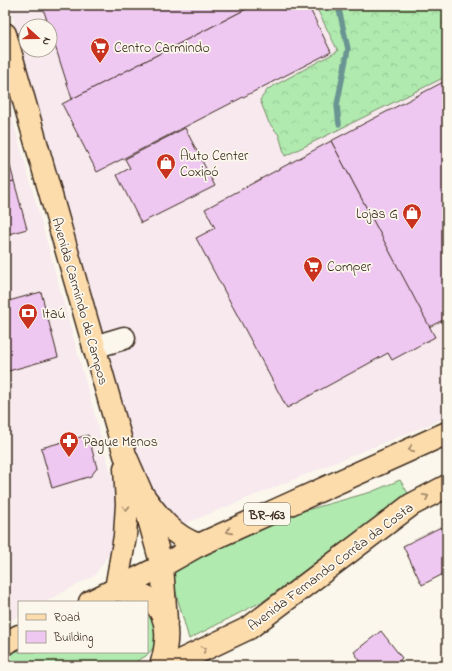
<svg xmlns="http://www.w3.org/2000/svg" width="452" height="671" font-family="'Indie Flower',sans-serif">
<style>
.built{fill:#f7e9ee;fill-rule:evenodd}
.grass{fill:#b0eaaf;stroke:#768a66}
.forest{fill:url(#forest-crowns);stroke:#768a66}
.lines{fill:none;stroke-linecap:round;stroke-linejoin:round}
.stream{stroke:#6a9492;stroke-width:5.5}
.building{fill:#efc8f2;stroke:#3b2a1e}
.minor-casing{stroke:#3b2a1e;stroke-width:25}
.major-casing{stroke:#3b2a1e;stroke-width:25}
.highway-casing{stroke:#3b2a1e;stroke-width:25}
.minor{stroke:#fbf7ec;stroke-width:22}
.major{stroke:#fddcac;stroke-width:22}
.highway{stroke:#fddcac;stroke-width:22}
.oneway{stroke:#9c8365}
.labels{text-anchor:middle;stroke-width:3.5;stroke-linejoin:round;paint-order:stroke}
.shield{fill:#fbf7ec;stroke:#75685c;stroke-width:1}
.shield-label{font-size:13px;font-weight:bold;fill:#3b2a1e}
.poi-label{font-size:14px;fill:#3b2a1e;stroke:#fbf7ec;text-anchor:start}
.street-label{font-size:14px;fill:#3b2a1e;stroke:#fbf7ec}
</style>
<defs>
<pattern id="forest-crowns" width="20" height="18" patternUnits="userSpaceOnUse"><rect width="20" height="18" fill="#b0eaaf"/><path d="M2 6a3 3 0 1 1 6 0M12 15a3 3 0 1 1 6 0" fill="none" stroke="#98c996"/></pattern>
</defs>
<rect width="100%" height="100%" fill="#fbf7ec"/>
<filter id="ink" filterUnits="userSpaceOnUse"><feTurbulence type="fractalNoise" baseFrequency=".025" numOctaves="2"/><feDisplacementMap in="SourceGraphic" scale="8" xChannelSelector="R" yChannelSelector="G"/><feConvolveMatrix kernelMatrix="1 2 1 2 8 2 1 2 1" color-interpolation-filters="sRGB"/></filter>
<g filter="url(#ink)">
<g class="built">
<path d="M10,5H447V417L184,524L166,516L138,464L19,46ZM26,26H50V50H26Z"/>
<polygon points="5,91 118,499 113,548 95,575 45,602 19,602 19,616 5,623"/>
</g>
<g class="grass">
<polygon points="400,480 408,493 265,600 189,639 168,565 289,515 371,492"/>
<polygon points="147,605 158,622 155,646 146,656 128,666 5,666 5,658 19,650 19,652 147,652"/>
</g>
<polygon class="forest" points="315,5 447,5 447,76 285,156 279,135 269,123 260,100 268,89 338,51"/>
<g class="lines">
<polyline class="stream" points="338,5 348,49 337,105 339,124"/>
</g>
<g class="building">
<polygon points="42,5 254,5 72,99"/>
<polygon points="254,5 308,5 331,52 97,172 62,104"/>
<polygon points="447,80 447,318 429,327 331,141"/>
<polygon points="185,128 215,186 141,223 117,175 130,168 125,159"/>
<polygon points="331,141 435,337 392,360 388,353 287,408 196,238 215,228 205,209"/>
<polygon points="8,158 14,181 5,183 5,159"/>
<polygon points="14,181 27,229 5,235 5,183"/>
<polygon points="41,292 58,357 5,372 5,302"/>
<polygon points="88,435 97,468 91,476 52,488 41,448"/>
<polygon points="441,527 445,534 447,533 447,572 422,585 403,546"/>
<polygon points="381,631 402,658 399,661 403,666 364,666 354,652"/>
</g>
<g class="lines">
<defs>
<polyline id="minor" points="94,347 124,338"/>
<g id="major">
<polyline points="5,34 125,455 142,494 162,566"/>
<polyline points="116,589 125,536 127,504 125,468"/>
</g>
<g id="highway">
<path d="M142,494C158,516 172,536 199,545"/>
<polyline points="162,566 166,621"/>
<path d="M116,589C124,591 133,592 140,594C172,607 169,640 161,666"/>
<polyline points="90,602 162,566 199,545 447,433"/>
<polyline points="5,643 19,636"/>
<polyline points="169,666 249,628 411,505 447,486"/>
</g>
</defs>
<use href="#minor" class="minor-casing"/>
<use href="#major" class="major-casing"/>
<use href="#highway" class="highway-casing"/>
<use href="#minor" class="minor"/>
<use href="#major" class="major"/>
<use href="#highway" class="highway"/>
</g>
<defs><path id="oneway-chevron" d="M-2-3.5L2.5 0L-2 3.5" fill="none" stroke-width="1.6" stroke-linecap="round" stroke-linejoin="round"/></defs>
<g class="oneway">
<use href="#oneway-chevron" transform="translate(411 449) rotate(156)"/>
<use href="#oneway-chevron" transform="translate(426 497) rotate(-27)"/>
<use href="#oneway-chevron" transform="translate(126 508) rotate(92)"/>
<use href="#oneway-chevron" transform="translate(229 531) rotate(156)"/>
<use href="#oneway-chevron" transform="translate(204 649) rotate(-25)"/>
</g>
</g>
<defs>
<symbol id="supermarket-pin" viewBox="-11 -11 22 30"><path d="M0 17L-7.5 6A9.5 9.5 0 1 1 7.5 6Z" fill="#c8321e" stroke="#fbf7ec"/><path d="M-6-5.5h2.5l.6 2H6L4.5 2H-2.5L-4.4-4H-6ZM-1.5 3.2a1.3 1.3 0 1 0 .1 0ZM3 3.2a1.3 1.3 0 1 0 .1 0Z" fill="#fff"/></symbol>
<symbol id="shop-pin" viewBox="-11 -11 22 30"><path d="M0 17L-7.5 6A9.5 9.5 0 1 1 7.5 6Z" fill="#c8321e" stroke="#fbf7ec"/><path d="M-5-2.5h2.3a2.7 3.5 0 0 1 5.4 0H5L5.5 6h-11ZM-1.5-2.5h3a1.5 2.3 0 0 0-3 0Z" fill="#fff"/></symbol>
<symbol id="bank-pin" viewBox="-11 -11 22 30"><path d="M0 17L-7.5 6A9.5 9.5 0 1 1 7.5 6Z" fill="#c8321e" stroke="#fbf7ec"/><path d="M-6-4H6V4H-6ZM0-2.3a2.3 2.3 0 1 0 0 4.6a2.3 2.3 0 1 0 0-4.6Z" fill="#fff"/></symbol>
<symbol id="pharmacy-pin" viewBox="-11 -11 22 30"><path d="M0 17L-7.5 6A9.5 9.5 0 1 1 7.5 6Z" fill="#c8321e" stroke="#fbf7ec"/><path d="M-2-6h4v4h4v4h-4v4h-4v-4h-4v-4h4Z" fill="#fff"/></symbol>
</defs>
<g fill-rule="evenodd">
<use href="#supermarket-pin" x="89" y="36" width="22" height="30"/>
<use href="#shop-pin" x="155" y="152" width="22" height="30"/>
<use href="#shop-pin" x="401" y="202" width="22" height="30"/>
<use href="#supermarket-pin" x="302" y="255" width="22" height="30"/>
<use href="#bank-pin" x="17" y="302" width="22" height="30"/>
<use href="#pharmacy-pin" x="58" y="430" width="22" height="30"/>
</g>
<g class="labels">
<rect class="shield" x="244" y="503" width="46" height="22" rx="3"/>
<g class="shield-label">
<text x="267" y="519">BR-163</text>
</g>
<g class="poi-label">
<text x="114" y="52">Centro Carmindo</text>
<text x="180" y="160">Auto Center<tspan x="180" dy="16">Coxipó</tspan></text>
<text x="398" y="218" text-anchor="end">Lojas G</text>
<text x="327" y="271">Comper</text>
<text x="42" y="318">Itaú</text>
<text x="83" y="446">Pague Menos</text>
</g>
<g class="street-label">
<text transform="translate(81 301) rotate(74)" y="5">Avenida Carmindo de Campos</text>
<text transform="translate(330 566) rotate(-37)" y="5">Avenida Fernando Corrêa da Costa</text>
</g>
</g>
<rect width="452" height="671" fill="none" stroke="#fbf7ec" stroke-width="20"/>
<rect x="10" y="10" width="432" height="651" fill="none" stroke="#3b2a1e" stroke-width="1.5" filter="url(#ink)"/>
<rect x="18" y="601" width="130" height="52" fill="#fbf7ec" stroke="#aea59a"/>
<rect x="26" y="614" width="20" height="6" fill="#fddcac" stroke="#aea59a"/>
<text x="54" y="621" font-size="12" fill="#3b2a1e">Road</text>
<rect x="26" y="631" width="20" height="12" fill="#efc8f2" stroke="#aea59a"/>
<text x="54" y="641" font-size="12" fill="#3b2a1e">Building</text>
<g transform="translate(38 38) rotate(111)"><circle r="19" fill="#fbf7ec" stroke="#aea59a"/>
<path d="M0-3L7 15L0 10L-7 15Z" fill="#c8321e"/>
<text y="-6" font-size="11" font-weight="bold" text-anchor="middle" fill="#3b2a1e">N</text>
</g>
</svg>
